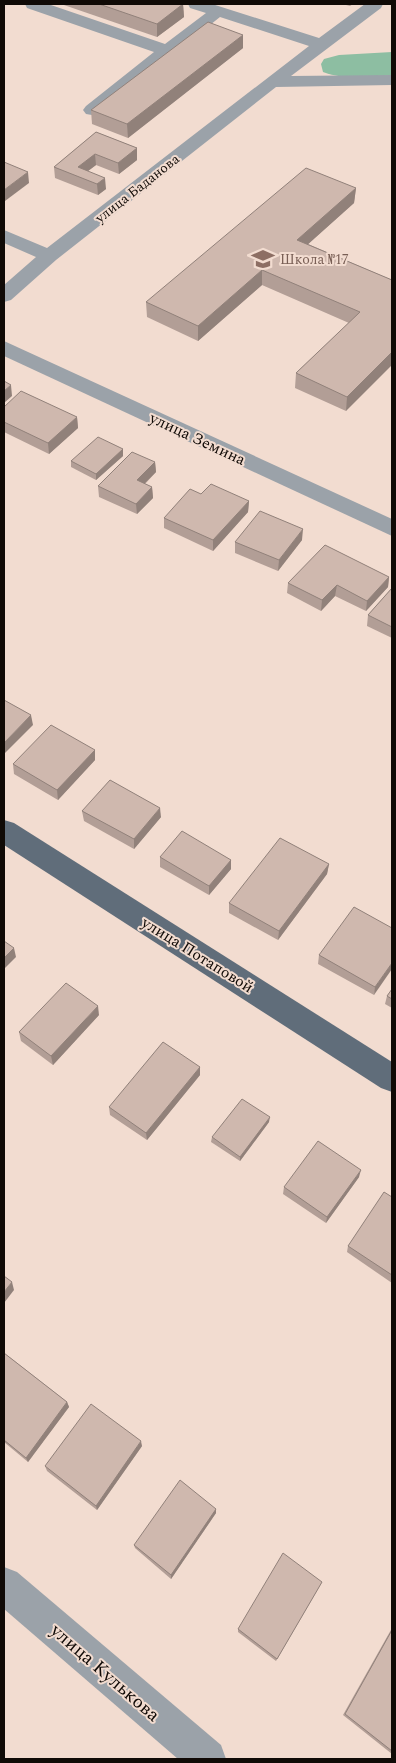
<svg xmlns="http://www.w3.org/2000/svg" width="396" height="1763" font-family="Spectral,serif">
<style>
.green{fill:#8dbea2}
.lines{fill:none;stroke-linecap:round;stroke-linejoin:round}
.minor{fill:#9ba2a9;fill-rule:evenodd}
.major{fill:#606d7a;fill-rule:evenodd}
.wall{fill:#b29e96}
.shaded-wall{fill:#91817a}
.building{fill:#cfb8ae;stroke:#91817a}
.labels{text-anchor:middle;stroke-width:4;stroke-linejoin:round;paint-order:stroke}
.far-street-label{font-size:14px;fill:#100a06;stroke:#f2dcd0}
.far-education-label{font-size:14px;fill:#785e54;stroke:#f2dcd0;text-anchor:start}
.street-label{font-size:16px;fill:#100a06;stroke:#f2dcd0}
.near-street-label{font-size:19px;fill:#100a06;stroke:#f2dcd0}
</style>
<rect width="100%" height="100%" fill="#f2dcd0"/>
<path class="green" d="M392,52V75C369,78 345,80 323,72L321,64L324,59L339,55Z"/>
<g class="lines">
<g class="minor">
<polygon points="25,4 48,4 165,44 206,13 190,8 188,4 212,4 319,38 365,4 383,4 381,8 291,76 392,75 392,85 276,87 56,260 11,300 4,302 4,285 36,257 4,243 4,230 47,248 309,46 220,17 98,114 92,115 86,114 83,110 86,106 154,52 27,8"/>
<polygon points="4,341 392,519 392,536 4,356"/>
<polygon points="4,1567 17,1572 221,1745 226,1759 178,1759 4,1609"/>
</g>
<polygon class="major" points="4,820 14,823 392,1062 392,1092 381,1088 4,845"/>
</g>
<g class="wall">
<polygon points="61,4 183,4 184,17 157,37"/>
<polygon points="342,4 353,4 350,6"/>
<polygon points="243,35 243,48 128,138 92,124 91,110"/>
<polygon points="96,132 137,148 137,160 119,174 96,165 88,171 106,189 98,195 55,178 54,167"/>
<polygon points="356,188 354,203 308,244 392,280 346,411 295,388 296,373 349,323 262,285 198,341 147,317 146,302"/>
<polygon points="4,407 77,417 78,428 49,454 4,432"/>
<polygon points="123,449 123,456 96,480 71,467 71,461"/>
<polygon points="155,462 156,472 145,484 152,487 153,498 137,514 99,497 98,486"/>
<polygon points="201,494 249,501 248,512 213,551 164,528 164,518"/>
<polygon points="302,540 278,571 235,553 235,542"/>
<polygon points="389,577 388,587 366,611 335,596 321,611 287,593 288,583"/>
<polygon points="392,588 392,638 367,626 368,615"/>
<polygon points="95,750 95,760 58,800 14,774 13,764"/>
<polygon points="82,811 161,817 134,849 84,821"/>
<polygon points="160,857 231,860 231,869 209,895 160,867"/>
<polygon points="329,864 327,874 278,940 229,913 229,903"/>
<polygon points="392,928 374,995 318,964 319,955"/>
<polygon points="392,989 392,1008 385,1004 387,996"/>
<polygon points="99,1015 53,1065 21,1041 19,1032"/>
<polygon points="200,1067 200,1075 147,1140 110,1115 109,1107"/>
<polygon points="269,1122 240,1161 211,1142 212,1137"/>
<polygon points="359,1177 326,1223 283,1194 284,1187"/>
<polygon points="392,1197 392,1283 347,1252 348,1246"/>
<polygon points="4,1353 67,1402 69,1407 28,1462 4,1442"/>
<polygon points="142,1446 97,1510 47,1471 45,1466"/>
<polygon points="216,1509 216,1513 171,1579 135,1548 134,1545"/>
<polygon points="322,1582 276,1661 238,1632 238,1629"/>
<polygon points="392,1628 392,1754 343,1715"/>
</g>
<g class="shaded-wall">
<polygon points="183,4 184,17 157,37 157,24"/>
<polygon points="243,35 243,48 128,138 127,124"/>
<polygon points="137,148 137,160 119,174 118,163"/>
<polygon points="95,154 96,165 80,177 78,167"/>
<polygon points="28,172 29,183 5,201 4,190"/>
<polygon points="105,178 106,189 98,195 97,184"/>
<polygon points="356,188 354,203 296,255 297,240"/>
<polygon points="262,270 262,285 198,341 198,326"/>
<polygon points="392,352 392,365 346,411 347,397"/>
<polygon points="11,385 12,396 4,403 4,391"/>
<polygon points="77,417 78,428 49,454 48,443"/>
<polygon points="123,449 123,456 96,480 96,474"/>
<polygon points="155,462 156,472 137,491 137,480"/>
<polygon points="152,487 153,498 137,514 136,504"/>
<polygon points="249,501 248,512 213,551 213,540"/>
<polygon points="303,529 302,540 278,571 279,560"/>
<polygon points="389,577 388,587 366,611 367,601"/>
<polygon points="337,585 335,596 321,611 322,600"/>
<polygon points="31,715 33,725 4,754 4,743"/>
<polygon points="95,750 95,760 58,800 57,790"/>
<polygon points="160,808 161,817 134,849 134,839"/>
<polygon points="231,860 231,869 209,895 209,886"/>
<polygon points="329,864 327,874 278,940 279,931"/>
<polygon points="14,948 16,957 4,969 4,958"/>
<polygon points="392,963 392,969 374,995 375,987"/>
<polygon points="98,1006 99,1015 53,1065 51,1056"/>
<polygon points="200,1067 200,1075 147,1140 146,1133"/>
<polygon points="270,1117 269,1122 240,1161 240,1157"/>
<polygon points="361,1170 359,1177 326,1223 327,1217"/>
<polygon points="12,1282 14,1290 4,1303 4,1292"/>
<polygon points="67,1402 69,1407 28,1462 26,1458"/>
<polygon points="141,1441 142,1446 97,1510 96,1506"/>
<polygon points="216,1509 216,1513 171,1579 171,1575"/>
</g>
<g class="building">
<polygon points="99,4 183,4 157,24"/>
<polygon points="208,22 243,35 127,124 91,110"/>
<polygon points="96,132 137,148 118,163 95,154 78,167 105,178 97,184 54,167"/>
<polygon points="4,162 28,172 4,190"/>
<polygon points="306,168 356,188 297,240 392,280 392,352 347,397 296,373 360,312 262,270 198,326 146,302"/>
<polygon points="4,381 11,385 4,391"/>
<polygon points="21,391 77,417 48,443 4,422 4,407"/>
<polygon points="98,437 123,449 96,474 71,461"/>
<polygon points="132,452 155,462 137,480 152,487 136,504 98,486"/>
<polygon points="211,484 249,501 213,540 164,518 190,489 201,494"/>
<polygon points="260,511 303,529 279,560 235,542"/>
<polygon points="325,545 389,577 367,601 337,585 322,600 288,583"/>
<polygon points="392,588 392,627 368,615"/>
<polygon points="4,700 31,715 4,743"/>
<polygon points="51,725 95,750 57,790 13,764"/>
<polygon points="110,780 160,808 134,839 82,811"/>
<polygon points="182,831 231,860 209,886 160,857"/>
<polygon points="280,838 329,864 279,931 229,903"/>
<polygon points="354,907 392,928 392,963 375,987 319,955"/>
<polygon points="4,941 14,948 4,958"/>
<polygon points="66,983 98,1006 51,1056 19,1032"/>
<polygon points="392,989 392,999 387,996"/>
<polygon points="163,1042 200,1067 146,1133 109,1107"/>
<polygon points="242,1099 270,1117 240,1157 212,1137"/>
<polygon points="318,1141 361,1170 327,1217 284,1187"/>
<polygon points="384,1192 392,1197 392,1275 348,1246"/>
<polygon points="4,1276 12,1282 4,1292"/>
<polygon points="4,1353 67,1402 26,1458 4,1440"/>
<polygon points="91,1404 141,1441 96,1506 45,1466"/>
<polygon points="180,1480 216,1509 171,1575 134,1545"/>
<polygon points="283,1553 322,1582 277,1659 238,1629"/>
<polygon points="392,1630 392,1751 345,1714"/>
</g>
<defs>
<symbol id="school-bare" viewBox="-9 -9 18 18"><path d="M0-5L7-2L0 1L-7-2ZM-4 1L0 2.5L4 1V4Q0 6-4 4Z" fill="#8d6e63" stroke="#f2dcd0" stroke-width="2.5" paint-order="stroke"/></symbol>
</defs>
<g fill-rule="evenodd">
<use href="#school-bare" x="247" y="243" width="32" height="32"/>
</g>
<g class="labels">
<g class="far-street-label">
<text transform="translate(137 188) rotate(-38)" y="5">улица Баданова</text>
</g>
<g class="far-education-label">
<text x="280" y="264">Школа №17</text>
</g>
<g class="street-label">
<text transform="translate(198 438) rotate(25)" y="6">улица Земина</text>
<text transform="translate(198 954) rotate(32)" y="6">улица Потаповой</text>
</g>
<g class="near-street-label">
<text transform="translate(106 1672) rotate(41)" y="7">улица Кулькова</text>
</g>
</g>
<rect width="396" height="1763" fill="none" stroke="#100a06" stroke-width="10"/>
</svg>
